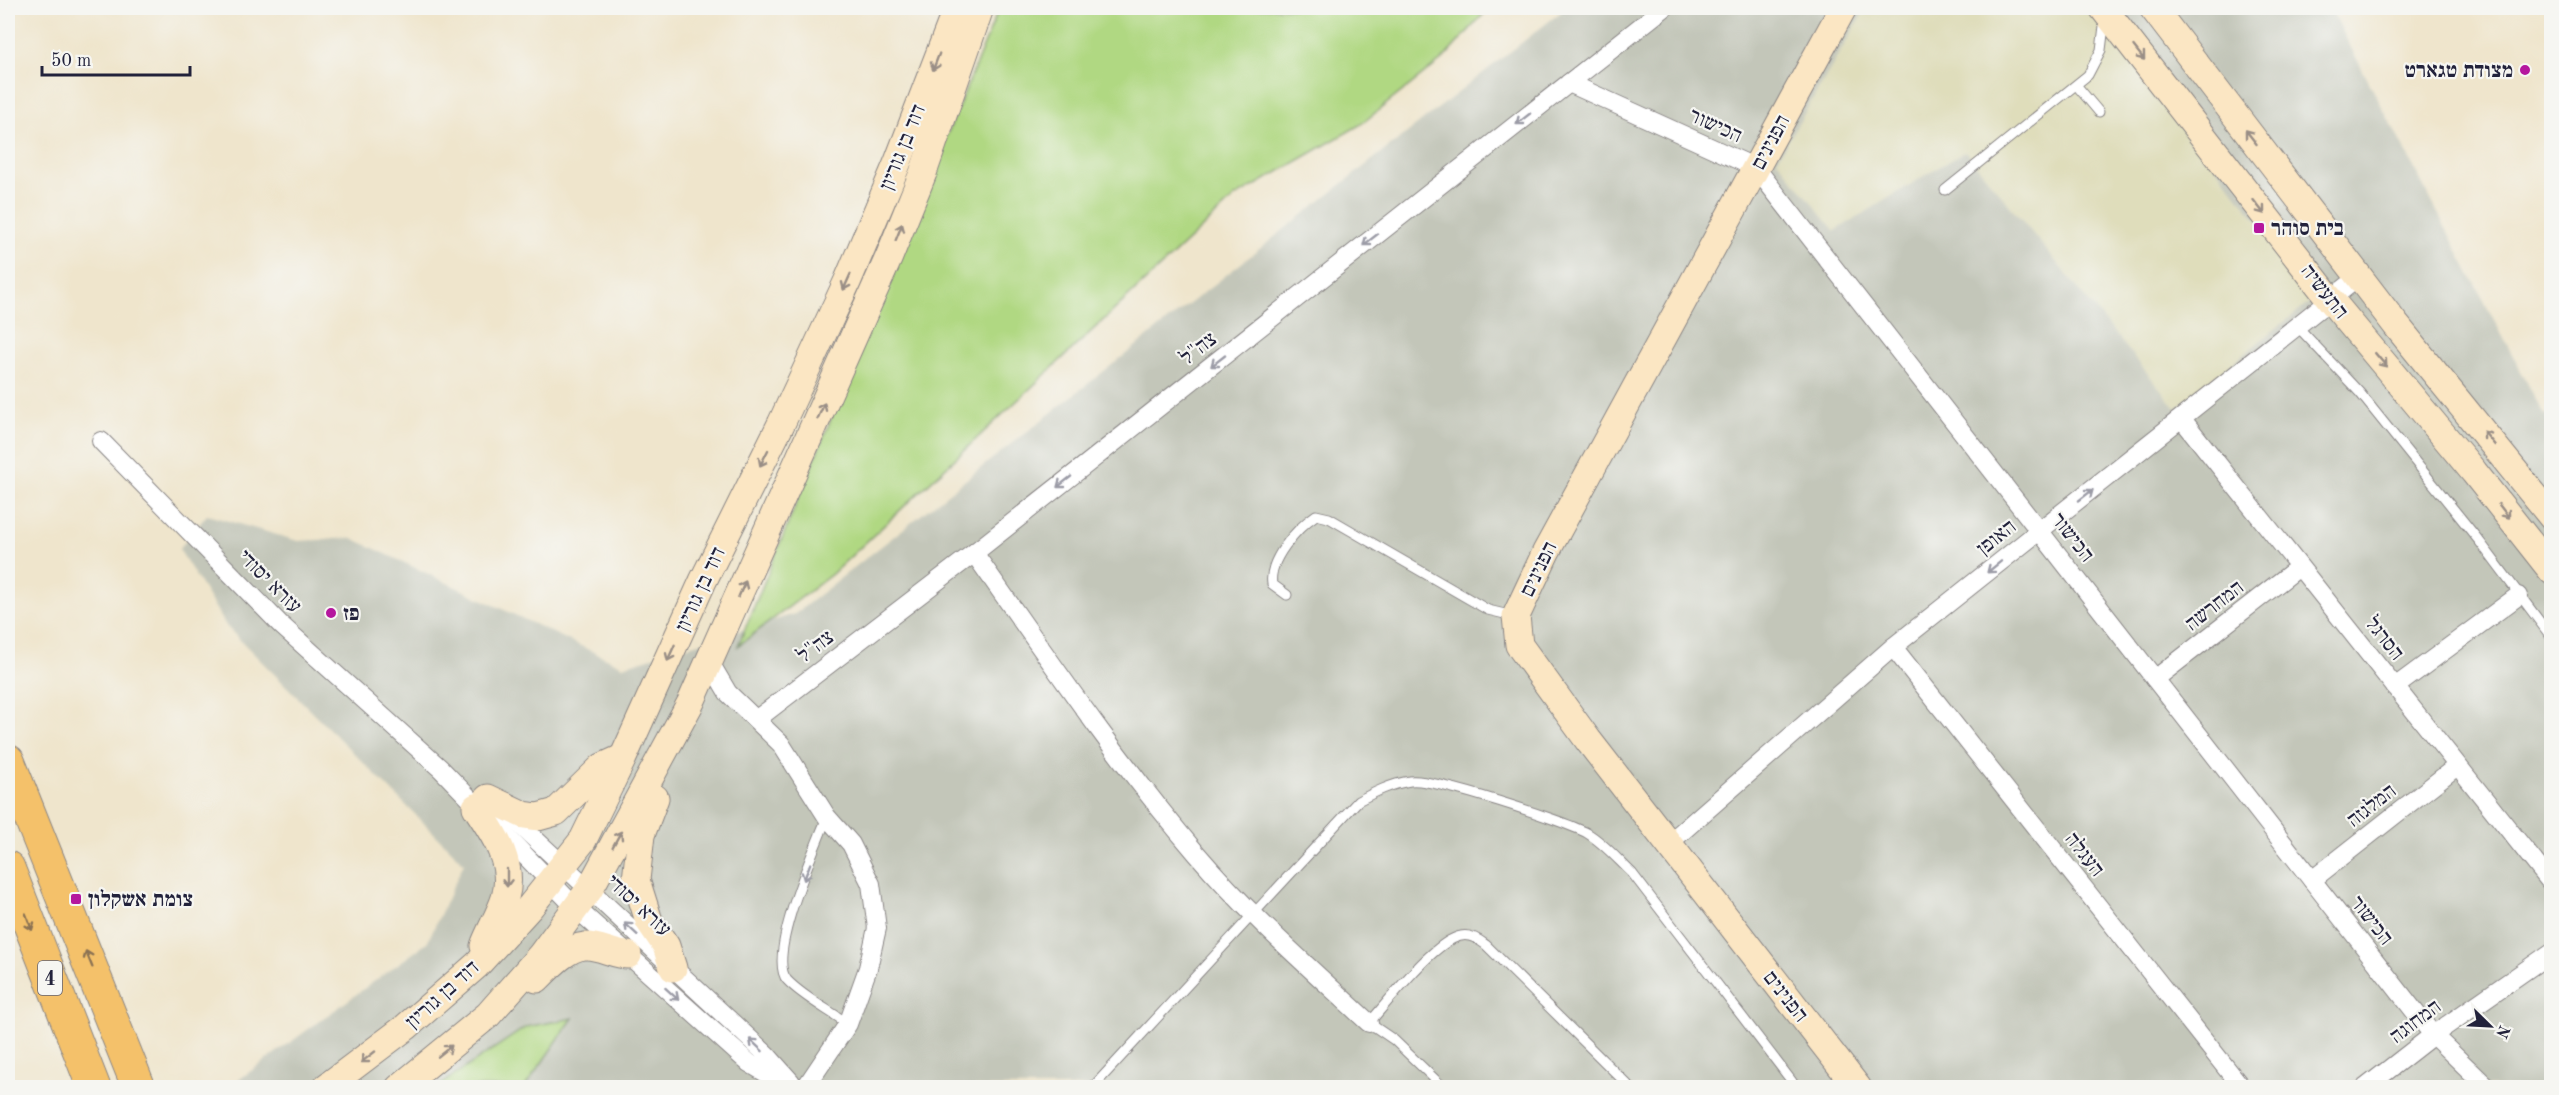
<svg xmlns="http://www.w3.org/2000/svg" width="2559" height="1095" font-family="'Old Standard TT','Frank Ruhl Libre',serif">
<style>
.built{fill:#dfddbb}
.industrial{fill:#c3c6b9}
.green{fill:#b0d882;stroke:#697d5e;stroke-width:1.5}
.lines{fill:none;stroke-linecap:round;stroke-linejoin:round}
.lane-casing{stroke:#888484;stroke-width:11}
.street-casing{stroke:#888484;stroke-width:20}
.secondary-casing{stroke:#888484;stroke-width:29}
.highway-casing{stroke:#888484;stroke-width:35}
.lane{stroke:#fff;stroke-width:9}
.street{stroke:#fff;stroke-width:18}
.secondary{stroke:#fbe6c3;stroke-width:27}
.highway{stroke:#f4c16a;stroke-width:33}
.oneway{stroke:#998e86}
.oneway2{stroke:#9c9ca7}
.oneway3{stroke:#8b7252}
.poi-dot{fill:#b5179e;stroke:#f6f6f2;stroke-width:2}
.labels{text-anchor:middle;stroke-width:4.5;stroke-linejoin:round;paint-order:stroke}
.shield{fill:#f6f6f2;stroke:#626272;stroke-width:1.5}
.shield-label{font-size:20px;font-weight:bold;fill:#22223b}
.poi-label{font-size:21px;font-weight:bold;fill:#22223b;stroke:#f6f6f2;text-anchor:start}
.street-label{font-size:21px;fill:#22223b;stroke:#f6f6f2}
</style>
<rect width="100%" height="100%" fill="#f6f6f2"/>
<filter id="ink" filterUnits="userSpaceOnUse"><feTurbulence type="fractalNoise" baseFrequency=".0167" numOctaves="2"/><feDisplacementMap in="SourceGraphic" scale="12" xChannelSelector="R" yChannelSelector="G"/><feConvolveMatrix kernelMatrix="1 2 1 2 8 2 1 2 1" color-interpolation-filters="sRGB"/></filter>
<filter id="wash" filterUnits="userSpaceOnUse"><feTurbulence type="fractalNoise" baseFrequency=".008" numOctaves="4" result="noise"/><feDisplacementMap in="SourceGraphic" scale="24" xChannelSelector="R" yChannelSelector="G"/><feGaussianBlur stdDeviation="1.35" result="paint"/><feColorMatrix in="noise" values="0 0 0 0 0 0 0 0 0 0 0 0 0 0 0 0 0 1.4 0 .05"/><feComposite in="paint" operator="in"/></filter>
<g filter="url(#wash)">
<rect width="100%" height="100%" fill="#efe5cc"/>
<polygon class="built" points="1866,8 2090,8 2317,296 2176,408 1965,151 1835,231 1777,160"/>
<polygon class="industrial" points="1566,8 1866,8 1777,160 1835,231 1965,151 2176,408 2317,296 2090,8 2330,8 2544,415 2551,412 2551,1087 229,1087 427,943 464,863 227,627 179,549 207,515 298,541 352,538 623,666 795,614"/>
<g class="green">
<polygon points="999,8 1489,8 1443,59 1360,125 1235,197 832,574 738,646"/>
<polygon points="573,1018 525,1087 437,1087 526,1027"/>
</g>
</g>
<g filter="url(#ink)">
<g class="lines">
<defs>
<g id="lane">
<polyline points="2077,86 2099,112"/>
<polyline points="1945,190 2088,75 2101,50 2105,18"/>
<polyline points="2297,326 2360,393 2480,542 2552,638"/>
<path d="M1287,595L1272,584C1268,560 1297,528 1316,515L1329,518L1488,610L1513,616"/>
<path d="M827,817C816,846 766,956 787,980C803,997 829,1010 848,1024"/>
<path d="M1092,1088L1358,801C1375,792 1391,784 1410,781C1431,777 1565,821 1587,833C1604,843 1618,860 1632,873L1797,1088"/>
<path d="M1444,1088L1394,1040L1369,1023C1388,1002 1435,940 1461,936C1471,934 1479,940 1486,945L1631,1088"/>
</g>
<g id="street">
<polyline points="1569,83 1756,168 2433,1035 2488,1088"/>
<polyline points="2182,419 2552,884"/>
<polyline points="101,441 281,625 441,769 576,908 749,1063 791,1088"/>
<path d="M974,553C1046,655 1116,759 1197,854C1249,915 1310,968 1369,1023"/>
<polyline points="1893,647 2242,1088"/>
<polyline points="715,655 712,666 728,693 781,744 827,817 851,844 871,884 877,928 868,968 848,1024 805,1088"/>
<polyline points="2155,679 2299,567"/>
<polyline points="2395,687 2518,596"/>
<polyline points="757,719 974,553 1664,8"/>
<polyline points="508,814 766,1054 791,1082"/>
<polyline points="1668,844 1893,647 2360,276"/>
<polyline points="2312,880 2457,766"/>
<polyline points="2365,1088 2433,1035 2552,952"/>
</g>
<g id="secondary">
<polyline points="1843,8 1546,552 1516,616 1519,645 1588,740 1858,1088"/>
<polyline points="2103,8 2330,299 2474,472 2552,571"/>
<polyline points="2153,8 2396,325 2552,517"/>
<polyline points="488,798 524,815 538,817 556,812 602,767 622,758"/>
<polyline points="655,798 641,835 636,880 649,921 666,946 673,968"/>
<path d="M476,807C494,834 515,864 505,898C500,914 490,930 484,946"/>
<path d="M537,979C549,967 567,947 585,946C598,945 614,955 628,955"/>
<polyline points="325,1088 406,1027 477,965 529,908 583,840 623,758 703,581 781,424 848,280 897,164 957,8"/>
<polyline points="399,1088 488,1015 541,955 589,890 691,702 889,257 923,173 980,8"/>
</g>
<g id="highway">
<polyline points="8,761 139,1088"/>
<polyline points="8,868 94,1088"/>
</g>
</defs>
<use href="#lane" class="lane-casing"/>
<use href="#street" class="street-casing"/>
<use href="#secondary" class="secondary-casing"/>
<use href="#highway" class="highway-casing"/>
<use href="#lane" class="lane"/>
<use href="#street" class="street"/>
<use href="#secondary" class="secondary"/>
<use href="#highway" class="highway"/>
</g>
<defs><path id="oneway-shaft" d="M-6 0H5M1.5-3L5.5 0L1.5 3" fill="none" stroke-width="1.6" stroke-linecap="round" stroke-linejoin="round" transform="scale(1.5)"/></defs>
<g class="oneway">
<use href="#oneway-shaft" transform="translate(2139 53) rotate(52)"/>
<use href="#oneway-shaft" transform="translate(936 62) rotate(111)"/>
<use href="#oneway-shaft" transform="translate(2251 137) rotate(-128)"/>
<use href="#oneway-shaft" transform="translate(2259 207) rotate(52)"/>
<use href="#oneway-shaft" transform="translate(899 232) rotate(-68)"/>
<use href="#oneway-shaft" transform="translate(847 282) rotate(114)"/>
<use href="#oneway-shaft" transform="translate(2381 360) rotate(50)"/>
<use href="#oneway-shaft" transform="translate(821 411) rotate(-66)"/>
<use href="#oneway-shaft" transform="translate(2489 438) rotate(-129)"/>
<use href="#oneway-shaft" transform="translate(764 458) rotate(117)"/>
<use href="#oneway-shaft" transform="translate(2504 511) rotate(52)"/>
<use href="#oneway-shaft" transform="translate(742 589) rotate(-66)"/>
<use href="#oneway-shaft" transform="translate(671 653) rotate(114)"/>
<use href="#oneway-shaft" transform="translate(617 839) rotate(-61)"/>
<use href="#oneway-shaft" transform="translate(507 878) rotate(90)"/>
<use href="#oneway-shaft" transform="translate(445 1051) rotate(-39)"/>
<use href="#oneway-shaft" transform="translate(368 1057) rotate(142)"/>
</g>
<g class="oneway2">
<use href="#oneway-shaft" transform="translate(1523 119) rotate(142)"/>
<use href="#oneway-shaft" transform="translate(1370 240) rotate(142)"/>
<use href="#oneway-shaft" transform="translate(1218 361) rotate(142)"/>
<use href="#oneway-shaft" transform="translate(1064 482) rotate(142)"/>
<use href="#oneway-shaft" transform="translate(2086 495) rotate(-38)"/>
<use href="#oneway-shaft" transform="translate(1994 567) rotate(141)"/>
<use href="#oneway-shaft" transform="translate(807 872) rotate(111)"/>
<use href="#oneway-shaft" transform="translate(631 929) rotate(-137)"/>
<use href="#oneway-shaft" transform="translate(672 994) rotate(42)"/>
<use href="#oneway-shaft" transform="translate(756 1045) rotate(-137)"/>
</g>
<g class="oneway3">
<use href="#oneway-shaft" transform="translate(29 922) rotate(69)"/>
<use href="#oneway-shaft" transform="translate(89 959) rotate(-112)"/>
</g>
</g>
<g class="poi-dot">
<circle cx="2525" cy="70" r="6"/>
<rect x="2253" y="222" width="12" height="12" rx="3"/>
<circle cx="331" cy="613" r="6"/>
<rect x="70" y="893" width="12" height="12" rx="3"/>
</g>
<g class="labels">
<rect class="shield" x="38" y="961" width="24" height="34" rx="4.5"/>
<g class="shield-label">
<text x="50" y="985">4</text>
</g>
<g class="poi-label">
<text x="2513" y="77" text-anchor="end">מצודת טגארט</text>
<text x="2271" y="235">בית סוהר</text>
<text x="343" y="620">פז</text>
<text x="88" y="906">צומת אשקלון</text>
</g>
<g class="street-label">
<text transform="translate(1716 125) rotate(24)" y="7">הכישור</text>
<text transform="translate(1770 142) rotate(-62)" y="7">הפנינים</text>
<text transform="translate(902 147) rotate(-68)" y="7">דוד בן גוריון</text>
<text transform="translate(2325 291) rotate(52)" y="7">התעשיה</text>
<text transform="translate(1198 348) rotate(-38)" y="7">צה"ל</text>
<text transform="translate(1996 537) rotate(-39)" y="7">האופן</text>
<text transform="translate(2073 537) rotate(52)" y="7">הכישור</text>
<text transform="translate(1538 569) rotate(-64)" y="7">הפנינים</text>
<text transform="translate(270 581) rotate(45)" y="7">עזרא יסודי</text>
<text transform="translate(700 589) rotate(-65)" y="7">דוד בן גוריון</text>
<text transform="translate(2214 605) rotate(-38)" y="7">המחרשה</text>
<text transform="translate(2385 638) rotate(52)" y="7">הסרגל</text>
<text transform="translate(815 646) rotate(-37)" y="7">צה"ל</text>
<text transform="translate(2371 805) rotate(-38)" y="7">המלגזה</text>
<text transform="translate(2085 854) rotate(52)" y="7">העגלה</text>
<text transform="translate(639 905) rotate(43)" y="7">עזרא יסודי</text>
<text transform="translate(2372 920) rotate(52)" y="7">הכישור</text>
<text transform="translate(442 994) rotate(-42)" y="7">דוד בן גוריון</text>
<text transform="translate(1786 996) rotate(52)" y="7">הפנינים</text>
<text transform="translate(2415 1021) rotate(-37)" y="7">המחוגה</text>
</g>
</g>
<rect width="2559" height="1095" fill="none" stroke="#f6f6f2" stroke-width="30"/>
<g transform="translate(2490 1026) rotate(114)" stroke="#f6f6f2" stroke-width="4.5" paint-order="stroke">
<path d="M0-4.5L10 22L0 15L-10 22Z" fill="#22223b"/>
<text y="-9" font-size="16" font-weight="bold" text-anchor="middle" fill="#22223b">N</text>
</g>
<path d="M42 66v9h148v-9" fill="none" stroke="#22223b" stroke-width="3"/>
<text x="51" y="66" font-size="18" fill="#22223b" stroke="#f6f6f2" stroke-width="4.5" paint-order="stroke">50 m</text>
</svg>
